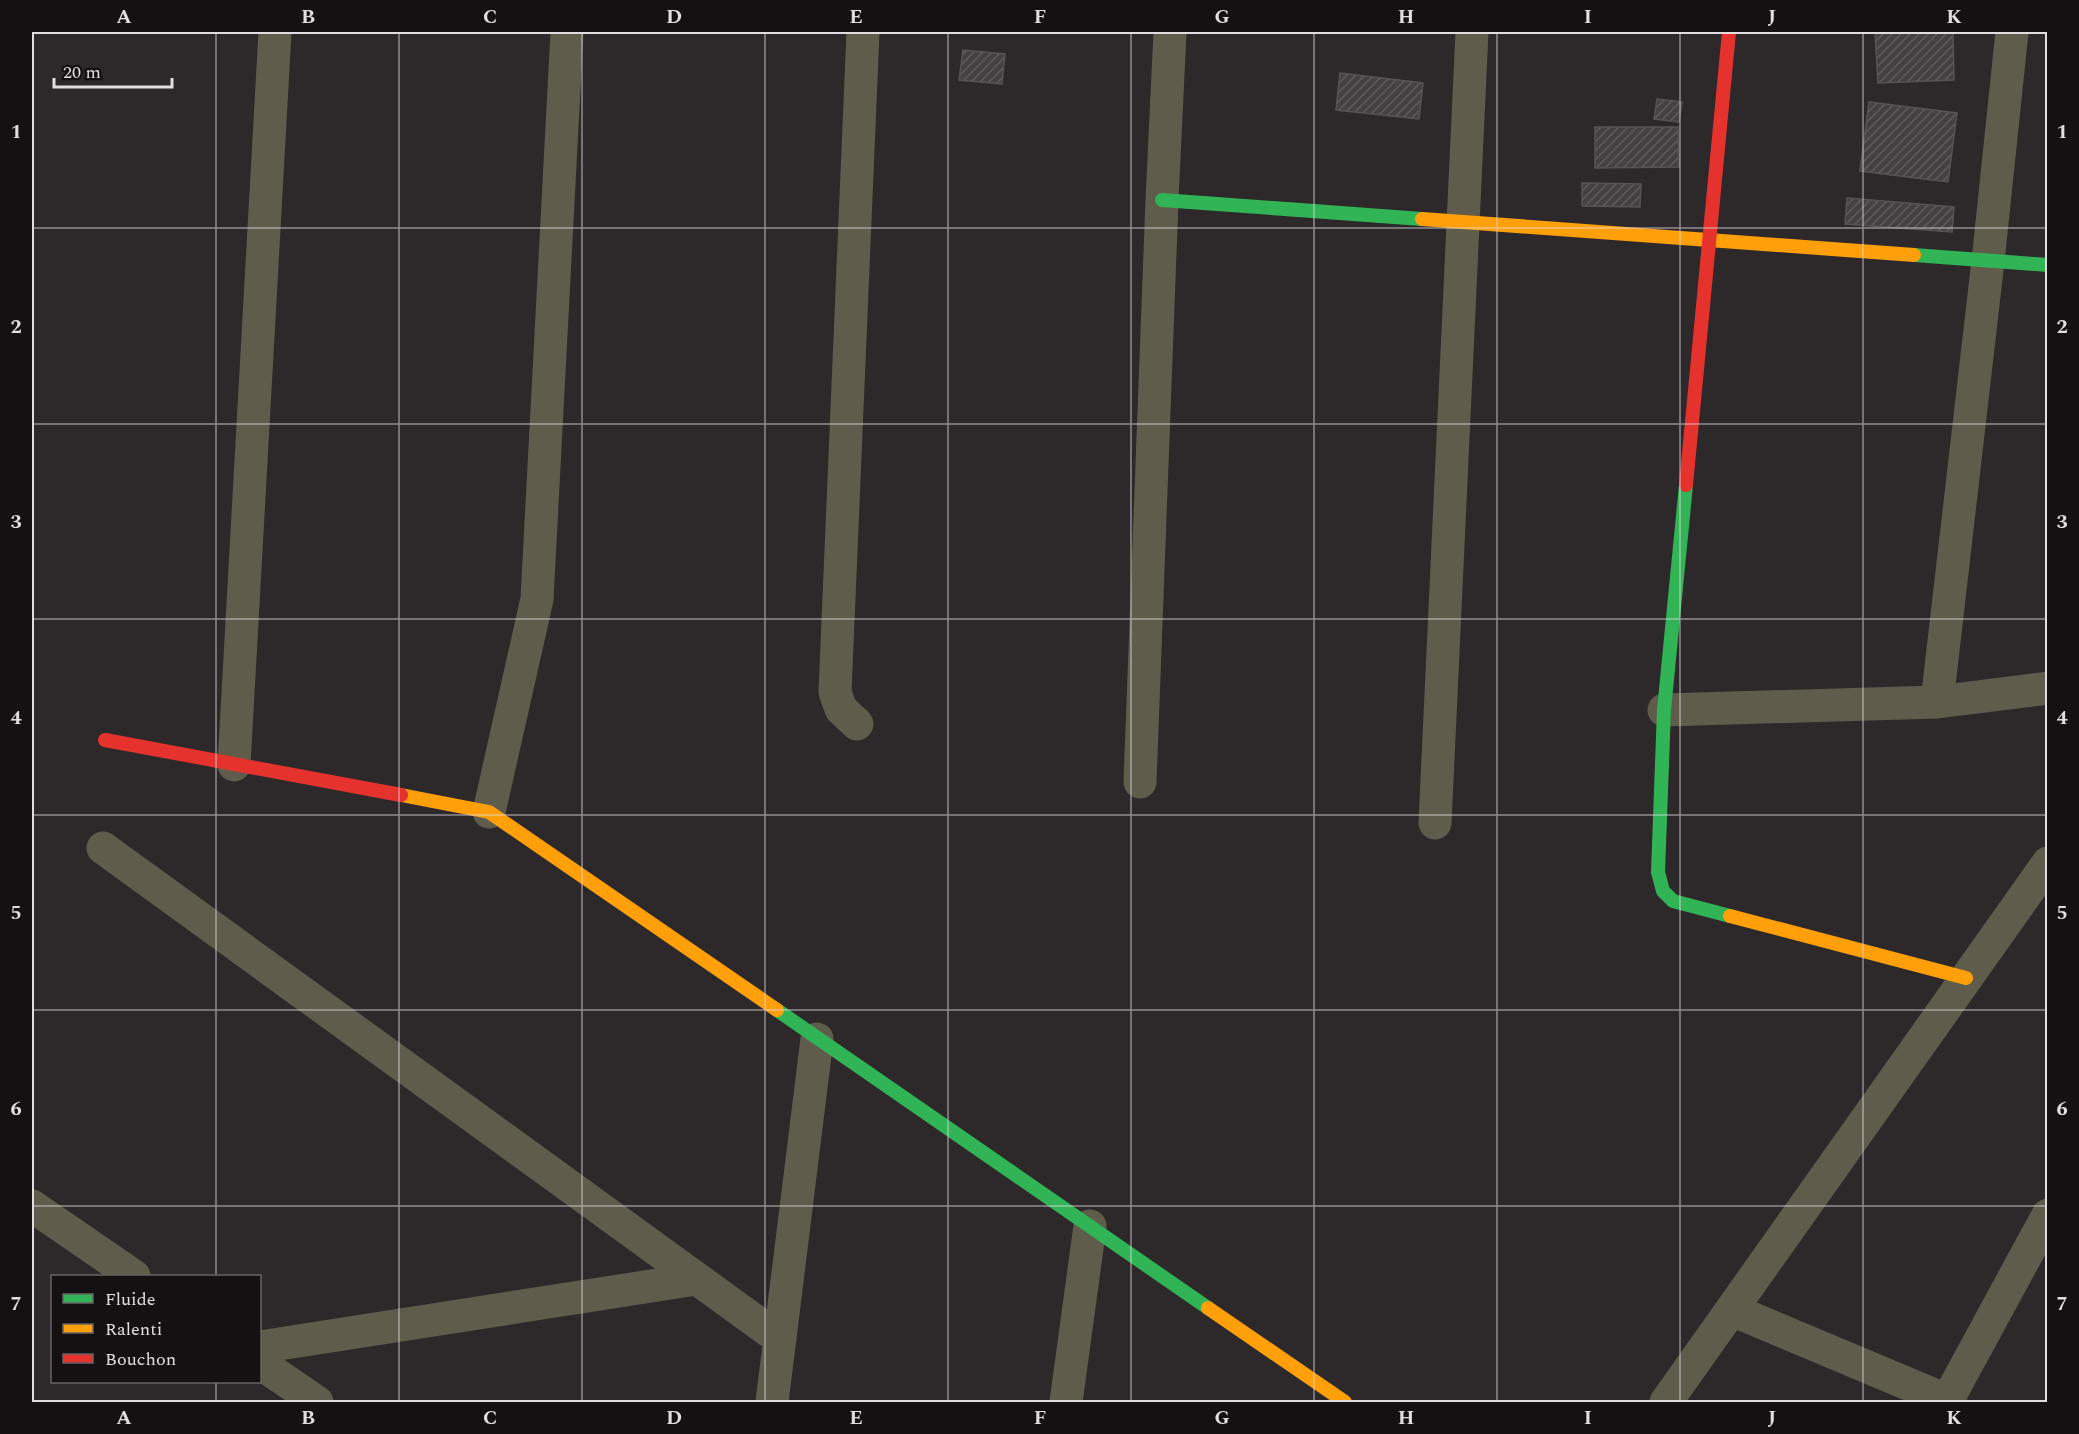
<svg xmlns="http://www.w3.org/2000/svg" width="2079" height="1434" font-family="Spectral,serif">
<style>
.building{fill:url(#building-hatch);stroke:#575355;stroke-width:1.5}
.lines{fill:none;stroke-linecap:round;stroke-linejoin:round}
.street{stroke:#605c4c;stroke-width:33}
.fast{stroke:#30b455;stroke-width:14}
.slow{stroke:#ff9f0a;stroke-width:14}
.jam{stroke:#e5322d;stroke-width:14}
.grid{fill:none;stroke:#e3dde1;stroke-width:1.5;stroke-opacity:0.55}
.neatline{fill:none;stroke:#e3dde1;stroke-width:2}
.grid-label{font-size:20px;text-anchor:middle;font-weight:bold;fill:#e3dde1}
</style>
<defs>
<pattern id="building-hatch" width="6" height="6" patternUnits="userSpaceOnUse" patternTransform="scale(1.5)"><rect width="6" height="6" fill="#444143"/><path d="M-1 1l2-2M0 6l6-6M5 7l2-2" fill="none" stroke="#5f5c5e"/></pattern>
</defs>
<rect width="100%" height="100%" fill="#2d292b"/>
<g class="building">
<polygon points="1875,32 1953,32 1954,80 1878,83"/>
<polygon points="963,50 1005,54 1002,84 959,80"/>
<polygon points="1340,73 1423,83 1419,119 1336,110"/>
<polygon points="1657,99 1682,102 1679,122 1654,119"/>
<polygon points="1869,102 1957,113 1948,182 1860,171"/>
<polygon points="1595,127 1678,127 1679,167 1595,168"/>
<polygon points="1582,183 1641,184 1640,207 1582,206"/>
<polygon points="1847,198 1954,207 1952,232 1845,224"/>
</g>
<g class="lines">
<g class="street">
<polyline points="1937,702 1988,261 2012,32"/>
<polyline points="1664,710 1937,702 2048,688"/>
<polyline points="857,724 841,709 835,692 863,32"/>
<polyline points="234,765 275,32"/>
<polyline points="1140,782 1162,200 1170,32"/>
<polyline points="489,812 537,599 567,32"/>
<polyline points="1435,823 1472,32"/>
<polyline points="103,848 780,1339"/>
<polyline points="32,1206 134,1276"/>
<polyline points="1732,1310 1951,1402"/>
<polyline points="260,1347 696,1279"/>
<polyline points="260,1363 317,1402"/>
<polyline points="1947,1401 2048,1215"/>
<polyline points="772,1402 817,1039"/>
<polyline points="1066,1402 1090,1226"/>
<polyline points="1666,1402 2048,863"/>
</g>
<g class="fast">
<polyline points="1162,200 1422,219"/>
<polyline points="1914,255 2048,265"/>
<polyline points="1686,485 1664,710 1658,872 1663,891 1673,901 1730,916"/>
<polyline points="777,1010 1208,1308"/>
</g>
<g class="slow">
<polyline points="1422,219 1914,255"/>
<polyline points="401,795 489,812 777,1010"/>
<polyline points="1730,916 1966,978"/>
<polyline points="1208,1308 1345,1402"/>
</g>
<g class="jam">
<polyline points="1686,485 1729,32"/>
<polyline points="105,740 401,795"/>
</g>
</g>
<path class="grid" d="M216,32V1276M399,32V1402M582,32V1402M765,32V1402M948,32V1402M1131,32V1402M1314,32V1402M1497,32V1402M1680,32V1402M1863,32V1402M32,228H2048M32,424H2048M32,619H2048M32,815H2048M32,1010H2048M32,1206H2048M216,1382V1402"/>
<rect width="2079" height="1434" fill="none" stroke="#151113" stroke-width="66"/>
<rect x="51" y="1275" width="210" height="108" fill="#151113" stroke="#676365" stroke-width="1.5"/>
<rect x="63" y="1294" width="30" height="9" fill="#30b455" stroke="#676365" stroke-width="1.5"/>
<text x="105" y="1305" font-size="18" fill="#e3dde1">Fluide</text>
<rect x="63" y="1324" width="30" height="9" fill="#ff9f0a" stroke="#676365" stroke-width="1.5"/>
<text x="105" y="1335" font-size="18" fill="#e3dde1">Ralenti</text>
<rect x="63" y="1354" width="30" height="9" fill="#e5322d" stroke="#676365" stroke-width="1.5"/>
<text x="105" y="1365" font-size="18" fill="#e3dde1">Bouchon</text>
<path d="M54 78v9h118v-9" fill="none" stroke="#e3dde1" stroke-width="3"/>
<text x="63" y="78" font-size="18" fill="#e3dde1" stroke="#151113" stroke-width="4.5" paint-order="stroke">20 m</text>
<rect x="33" y="33" width="2013" height="1368" class="neatline"/>
<g class="grid-label">
<text x="124" y="23">A</text>
<text x="308" y="23">B</text>
<text x="490" y="23">C</text>
<text x="674" y="23">D</text>
<text x="856" y="23">E</text>
<text x="1040" y="23">F</text>
<text x="1222" y="23">G</text>
<text x="1406" y="23">H</text>
<text x="1588" y="23">I</text>
<text x="1772" y="23">J</text>
<text x="1954" y="23">K</text>
<text x="16" y="138">1</text>
<text x="2062" y="138">1</text>
<text x="16" y="333">2</text>
<text x="2062" y="333">2</text>
<text x="16" y="528">3</text>
<text x="2062" y="528">3</text>
<text x="16" y="724">4</text>
<text x="2062" y="724">4</text>
<text x="16" y="919">5</text>
<text x="2062" y="919">5</text>
<text x="16" y="1115">6</text>
<text x="2062" y="1115">6</text>
<text x="16" y="1310">7</text>
<text x="2062" y="1310">7</text>
<text x="124" y="1424">A</text>
<text x="308" y="1424">B</text>
<text x="490" y="1424">C</text>
<text x="674" y="1424">D</text>
<text x="856" y="1424">E</text>
<text x="1040" y="1424">F</text>
<text x="1222" y="1424">G</text>
<text x="1406" y="1424">H</text>
<text x="1588" y="1424">I</text>
<text x="1772" y="1424">J</text>
<text x="1954" y="1424">K</text>
</g>
</svg>
